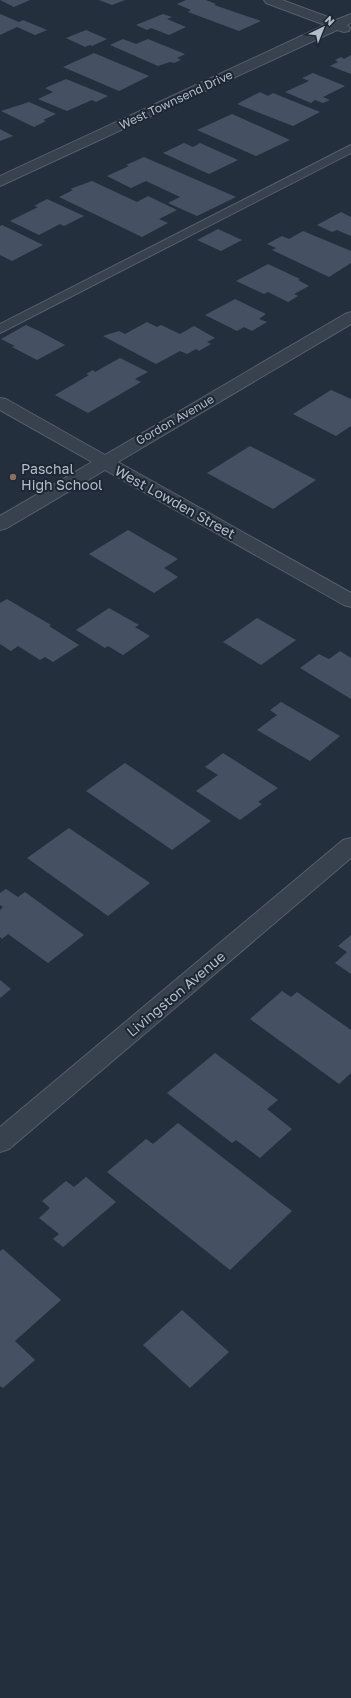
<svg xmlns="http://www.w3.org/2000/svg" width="351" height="1698" font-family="'Golos Text',sans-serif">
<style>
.building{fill:#455162}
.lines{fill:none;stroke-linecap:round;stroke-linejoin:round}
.service-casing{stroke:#565f6c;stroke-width:2}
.minor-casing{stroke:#565f6c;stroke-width:2}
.service{fill:#38414e;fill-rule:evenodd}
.minor{fill:#38414e;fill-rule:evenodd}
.education-dot{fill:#8d6e63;stroke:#1d2633;stroke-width:1.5}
.labels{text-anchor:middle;stroke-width:4;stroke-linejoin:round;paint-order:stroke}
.far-street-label{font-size:12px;fill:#b4bcc9;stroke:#1d2633}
.poi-label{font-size:14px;fill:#b4bcc9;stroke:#1d2633;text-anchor:start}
.street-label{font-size:14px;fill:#b4bcc9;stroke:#1d2633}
</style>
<rect width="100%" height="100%" fill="#242f3e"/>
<g class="building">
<polygon points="0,0 30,0 14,7"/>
<polygon points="99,0 125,0 112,5"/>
<polygon points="186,0 206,0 216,4 214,5 261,21 239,31 188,12 191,10 177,4"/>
<polygon points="0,14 19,22 23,20 47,30 35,35 17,27 0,35"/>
<polygon points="163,14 172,17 167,19 186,27 169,35 151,28 147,30 136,25"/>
<polygon points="86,30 107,39 92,46 90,45 85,47 66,38"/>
<polygon points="123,39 136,44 148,39 185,54 177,58 181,60 174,63 170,62 158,66 110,45"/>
<polygon points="94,53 149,76 119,91 63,67"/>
<polygon points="351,55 351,74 330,66 338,62 335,60 341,57 344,59"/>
<polygon points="313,73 345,86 323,97 330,100 323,103 315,100 311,103 285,92 309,81 302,78"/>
<polygon points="66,79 108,96 96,102 92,100 67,111 38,99 53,92 45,88"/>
<polygon points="260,92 268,96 273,93 320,112 293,126 237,104"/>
<polygon points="29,102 56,114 43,120 46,121 34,127 1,111"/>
<polygon points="232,114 290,140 256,156 197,130"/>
<polygon points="0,129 13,136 0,141"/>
<polygon points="184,143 193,147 200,143 238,160 209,174 163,153"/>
<polygon points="144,157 236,197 197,216 168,203 180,197 146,181 131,188 107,176 129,166 126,165"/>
<polygon points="92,181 137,202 148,196 177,210 159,219 168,223 142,237 59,197 73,190 70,189"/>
<polygon points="47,199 84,216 64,226 60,224 39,235 10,221 38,207 34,206"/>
<polygon points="341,212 351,217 351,236 337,230 332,232 317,225"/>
<polygon points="2,225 43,245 12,261 0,255 0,226"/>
<polygon points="218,229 242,240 221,251 197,240"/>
<polygon points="303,231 351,251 351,263 329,277 272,250 276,248 267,244 282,236 289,239"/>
<polygon points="268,264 300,279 298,280 309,286 294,294 298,296 288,302 268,292 264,294 236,281"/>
<polygon points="235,299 266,314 259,319 267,322 252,331 244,327 237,331 205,315"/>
<polygon points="147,322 157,327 161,325 180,334 194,326 215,338 207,342 211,344 199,351 196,349 187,354 180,351 156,364 103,336 119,331 125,334"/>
<polygon points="26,325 41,332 65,345 37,360 12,347 15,346 1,339"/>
<polygon points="120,358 148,372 135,379 141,382 88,413 55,395 89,375 86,374 93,370 95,372"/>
<polygon points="331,390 351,399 351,426 336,436 293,414"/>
<polygon points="250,446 316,480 273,509 207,473"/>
<polygon points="128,530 178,559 164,568 178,577 154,593 89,554"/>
<polygon points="7,599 51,625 49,626 79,645 53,662 45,657 40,660 18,646 11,651 0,644 0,603"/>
<polygon points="109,608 139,625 135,627 150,636 123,655 108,646 105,648 76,630"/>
<polygon points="257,618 296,640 261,665 223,642"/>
<polygon points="340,651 351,658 351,699 300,668 319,654 329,659"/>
<polygon points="281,702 340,736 310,761 257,730 277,715 270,710"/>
<polygon points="223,753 278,788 258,802 262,804 240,820 196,791 218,775 205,767"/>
<polygon points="125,763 211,821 172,850 86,791"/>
<polygon points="69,828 150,883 108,916 27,858"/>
<polygon points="6,889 18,897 25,892 84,935 48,963 8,934 2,939 0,937 0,910 3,907 0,905 0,893"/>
<polygon points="351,935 351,974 335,963 347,952 338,946"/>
<polygon points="0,980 11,989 0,998"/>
<polygon points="282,991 291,997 297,992 351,1030 351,1073 339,1084 250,1019"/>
<polygon points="215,1053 278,1100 267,1109 292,1129 260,1158 236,1140 232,1143 167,1093"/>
<polygon points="178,1123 292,1211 230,1270 107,1172 146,1139 153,1144"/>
<polygon points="86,1177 116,1202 63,1247 53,1239 59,1234 39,1218 50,1208 42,1201 66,1181 74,1187"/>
<polygon points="3,1249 61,1300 15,1341 35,1360 3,1388 0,1386 0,1251"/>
<polygon points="182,1310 229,1352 190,1388 143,1345"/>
</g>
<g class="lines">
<defs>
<polygon id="service" points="351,145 351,153 0,333 0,324"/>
<g id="minor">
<polygon points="264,0 282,0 336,20 351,14 351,23 347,25 350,28 349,31 344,32 337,30 0,186 0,176 325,25 266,3"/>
<polygon points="351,312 351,324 118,462 351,593 351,607 344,605 105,470 7,528 0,530 0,516 92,462 0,410 0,398 6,399 105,455 345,314"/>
<polygon points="351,838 351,858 9,1149 0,1152 0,1127 343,840"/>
</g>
</defs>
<use href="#service" class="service-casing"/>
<use href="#minor" class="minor-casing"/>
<use href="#service" class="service"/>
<use href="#minor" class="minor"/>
</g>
<circle class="education-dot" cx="13" cy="477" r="4"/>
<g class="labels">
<g class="far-street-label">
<text transform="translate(176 100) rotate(-25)" y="4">West Townsend Drive</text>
<text transform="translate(175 420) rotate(-30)" y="4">Gordon Avenue</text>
</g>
<g class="poi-label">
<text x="21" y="474">Paschal<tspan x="21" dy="16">High School</tspan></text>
</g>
<g class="street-label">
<text transform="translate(175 502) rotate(29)" y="5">West Lowden Street</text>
<text transform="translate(176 994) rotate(-40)" y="5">Livingston Avenue</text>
</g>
</g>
<g transform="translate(323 28) rotate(43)" stroke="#1d2633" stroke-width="3" paint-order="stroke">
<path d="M0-3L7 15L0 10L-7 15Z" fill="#b4bcc9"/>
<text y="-6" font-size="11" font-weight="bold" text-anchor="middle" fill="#b4bcc9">N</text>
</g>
</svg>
